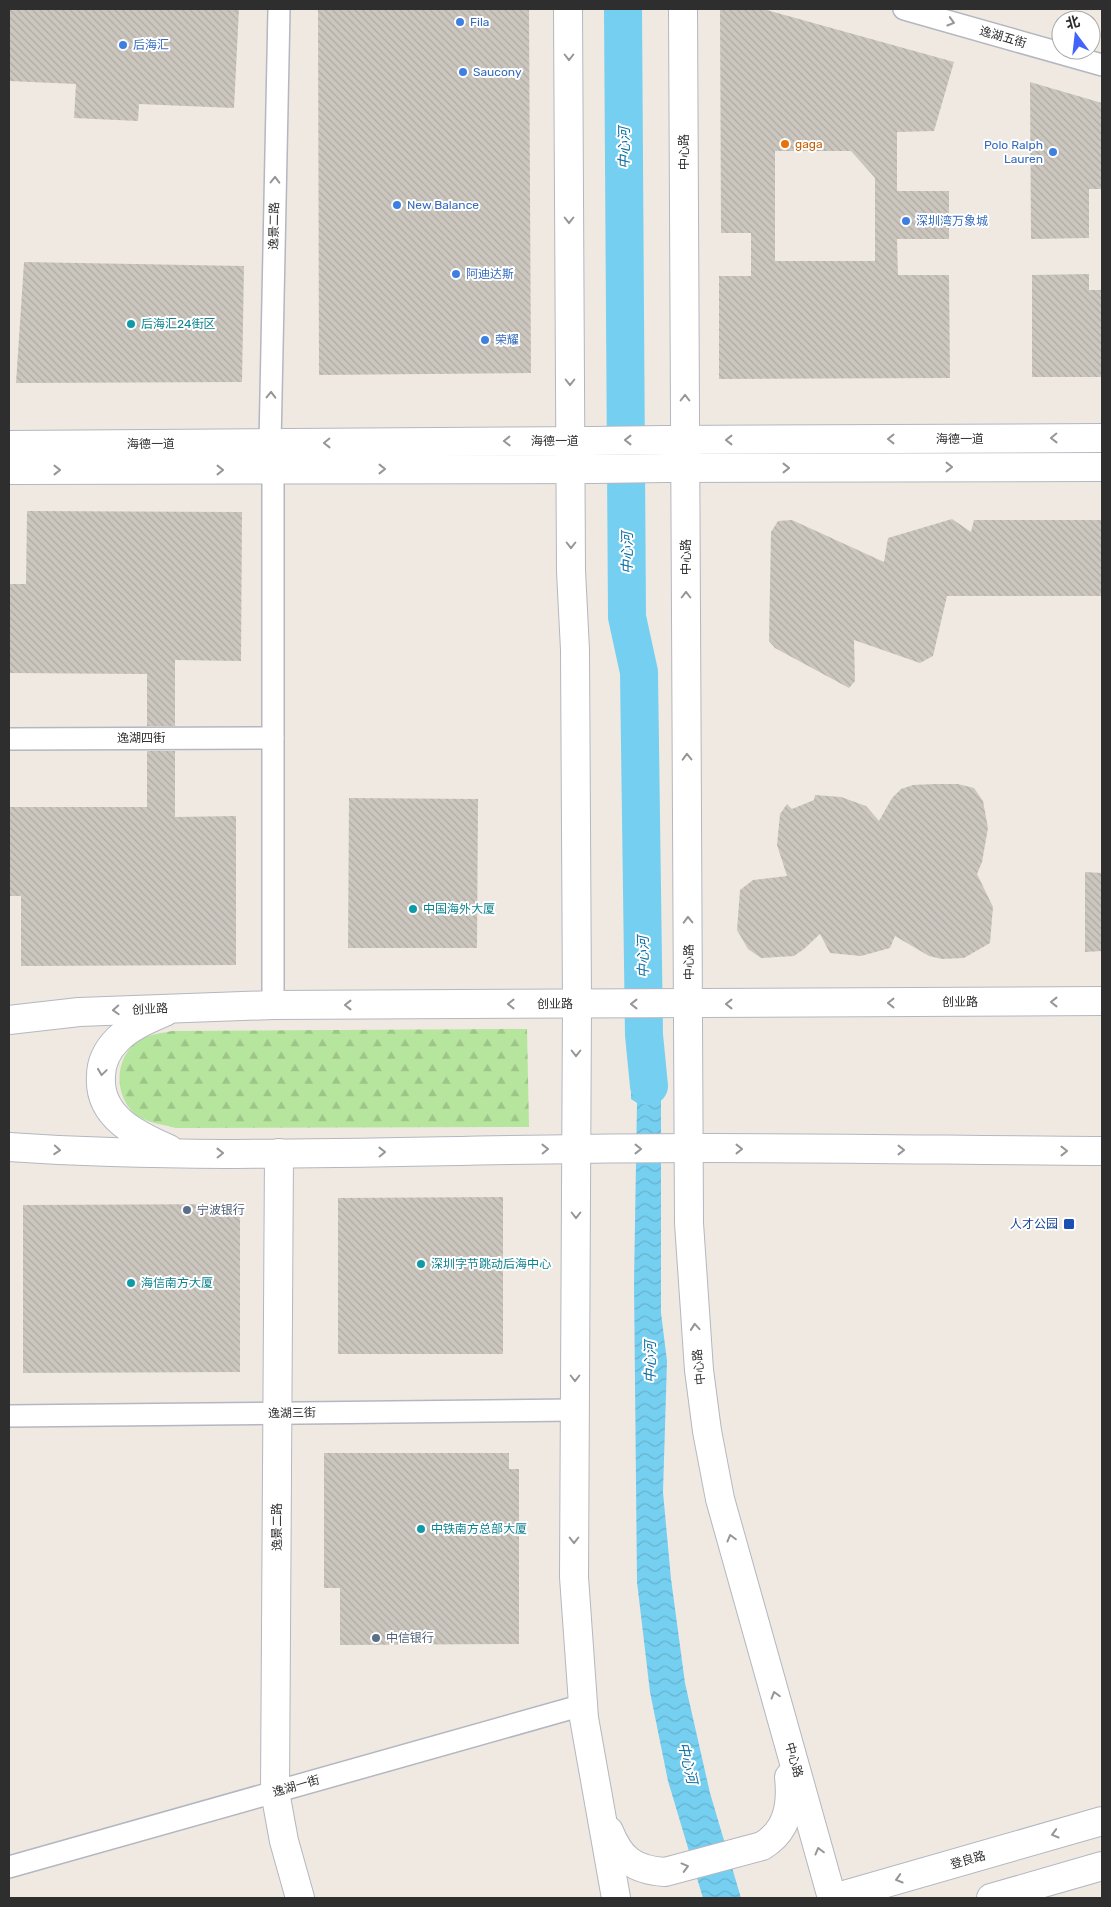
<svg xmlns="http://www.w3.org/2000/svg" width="1111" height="1907" font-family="Rubik,'Noto Sans SC',sans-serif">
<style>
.forest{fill:url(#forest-firs)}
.water{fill:url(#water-waves)}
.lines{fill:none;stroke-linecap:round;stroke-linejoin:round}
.river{stroke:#75cff0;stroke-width:38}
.building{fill:url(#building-back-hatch);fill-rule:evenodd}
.minor-casing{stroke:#b4b7c1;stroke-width:24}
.tertiary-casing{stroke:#b4b7c1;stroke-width:30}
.secondary-casing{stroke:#b4b7c1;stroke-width:30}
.minor{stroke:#fff;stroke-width:21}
.tertiary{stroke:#fff;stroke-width:28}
.secondary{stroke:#fff;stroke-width:28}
.tertiary-bridge-casing{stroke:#b4b7c1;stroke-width:30;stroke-linecap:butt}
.tertiary-bridge{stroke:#fff;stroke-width:28}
.oneway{stroke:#969696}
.shop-dot{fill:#3f7fe0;stroke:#fff;stroke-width:2}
.food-dot{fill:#e8710a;stroke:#fff;stroke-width:2}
.culture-dot{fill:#0f9aa8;stroke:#fff;stroke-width:2}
.service-dot{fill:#5c6f8a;stroke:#fff;stroke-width:2}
.transit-dot{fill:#1a4fb4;stroke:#fff;stroke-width:2}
.labels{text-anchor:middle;stroke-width:4;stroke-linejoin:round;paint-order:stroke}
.shop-label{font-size:12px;fill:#366cbe;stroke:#fff;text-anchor:start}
.street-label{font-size:12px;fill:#2e2e2e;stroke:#fff}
.food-label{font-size:12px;fill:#c56008;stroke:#fff;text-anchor:start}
.culture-label{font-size:12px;fill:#0d838f;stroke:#fff;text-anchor:start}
.service-label{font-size:12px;fill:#4e5e75;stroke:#fff;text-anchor:start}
.transit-label{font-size:12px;fill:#164399;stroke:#fff;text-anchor:end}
.water-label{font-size:14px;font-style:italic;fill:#0d6fa3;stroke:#fff}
</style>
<defs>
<pattern id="forest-firs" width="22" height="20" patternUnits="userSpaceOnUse" patternTransform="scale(1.25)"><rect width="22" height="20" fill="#b6e59e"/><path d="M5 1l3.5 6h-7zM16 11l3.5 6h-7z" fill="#9dc588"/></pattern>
<pattern id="water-waves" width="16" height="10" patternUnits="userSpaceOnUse" patternTransform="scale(1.25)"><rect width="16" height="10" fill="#75cff0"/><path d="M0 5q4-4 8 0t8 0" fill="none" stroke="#66b2ce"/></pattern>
<pattern id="building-back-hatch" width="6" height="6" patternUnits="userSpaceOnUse" patternTransform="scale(1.25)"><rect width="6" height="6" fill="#cbc7bf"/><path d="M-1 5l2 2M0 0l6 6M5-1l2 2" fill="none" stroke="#afaba4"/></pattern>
</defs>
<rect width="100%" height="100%" fill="#efe9e1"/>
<path class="forest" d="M527,1029L529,1127L176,1128C165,1125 149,1123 139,1117C112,1099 113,1054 142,1039C150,1034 163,1033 172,1031Z"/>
<polygon class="water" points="631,1035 661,1035 661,1313 667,1361 663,1492 671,1579 685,1683 710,1793 741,1898 703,1898 668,1781 650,1692 637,1582 634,1283 637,1103 631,1099"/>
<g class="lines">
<polyline class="river" points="623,9 627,617 639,672 644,1035 649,1086"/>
</g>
<g class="building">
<polygon points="9,9 239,9 234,108 139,104 138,121 74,118 76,84 9,81"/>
<polygon points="318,9 529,9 531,373 319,375"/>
<path d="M720,9H763L954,62L934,131L897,132V191H949V239H897L898,275H949L950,378L719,379V276H751V233H721ZM775,151H851L875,178V261H775Z"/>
<polygon points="1030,82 1102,103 1102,189 1089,189 1089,238 1031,239"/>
<polygon points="24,262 244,266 242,382 16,383"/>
<polygon points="1089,274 1089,290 1102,290 1102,377 1032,377 1032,275"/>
<polygon points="27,511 242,512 241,661 175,660 175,726 147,726 147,674 9,673 9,584 26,584"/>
<polygon points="952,519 971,532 974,520 1102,520 1102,596 947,596 933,656 920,663 854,640 855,681 849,688 775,648 769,641 771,532 778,521 792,520 884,562 888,538"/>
<polygon points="147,751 175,751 175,817 236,816 236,965 21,966 21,896 9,896 9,807 147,807"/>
<polygon points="934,784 958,784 974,788 983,801 988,828 982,862 977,874 993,907 990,943 964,958 942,959 929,956 895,936 890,948 861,956 830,953 820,934 804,949 794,956 761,958 748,949 737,930 740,890 753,880 787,876 777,845 780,814 787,804 792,809 814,800 815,795 841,797 866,806 879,821 892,798 901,789 913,785"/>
<polygon points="349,798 478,799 477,948 348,948"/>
<polygon points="1085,872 1102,873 1102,951 1085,952"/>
<polygon points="503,1197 503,1354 338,1354 338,1198"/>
<polygon points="240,1204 240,1372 23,1373 23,1205"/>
<polygon points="324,1453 509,1453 509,1469 519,1469 519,1644 340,1645 340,1588 324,1588"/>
</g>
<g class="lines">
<defs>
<g id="minor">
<polyline points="904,9 1102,65"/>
<polyline points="270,444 279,9"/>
<polyline points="273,470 273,1005"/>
<polyline points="9,739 273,738"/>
<polyline points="9,1416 574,1410"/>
<polyline points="9,1867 583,1705"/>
</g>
<g id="tertiary">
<polyline points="666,440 1102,438"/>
<polyline points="9,445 591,441"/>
<polyline points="667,468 1102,467"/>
<polyline points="9,470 593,469"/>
<polyline points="279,1153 275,1792 284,1841 300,1898"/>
<polyline points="834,1898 1102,1821"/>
<polyline points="991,1898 1102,1866"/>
</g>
<g id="secondary">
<polyline points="568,9 571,571 575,650 577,1004 574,1577 584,1718 616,1898"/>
<polyline points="683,9 689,1223 699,1370 707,1431 720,1499 832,1898"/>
<path d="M165,1012C149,1019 131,1026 118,1039C108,1049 101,1061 101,1076C98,1117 137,1135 169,1149"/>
<polyline points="9,1020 79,1012 273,1005 1102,1001"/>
<path d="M9,1147C199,1160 390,1151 580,1149C754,1146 928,1150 1102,1151"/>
<path d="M609,1831C620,1859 634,1870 665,1872L762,1846C788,1831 792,1804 789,1777"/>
</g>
</defs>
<use href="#minor" class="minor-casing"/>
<use href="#tertiary" class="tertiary-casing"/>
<use href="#secondary" class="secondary-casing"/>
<use href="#minor" class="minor"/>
<use href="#tertiary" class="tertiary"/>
<use href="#secondary" class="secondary"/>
<defs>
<g id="tertiary-bridge">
<polyline points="591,441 666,440"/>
<polyline points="593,469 667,468"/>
</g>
</defs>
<use href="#tertiary-bridge" class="tertiary-bridge-casing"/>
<use href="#tertiary-bridge" class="tertiary-bridge"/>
</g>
<defs><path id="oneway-chevron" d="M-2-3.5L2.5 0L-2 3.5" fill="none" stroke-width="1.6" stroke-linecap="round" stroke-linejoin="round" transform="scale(1.25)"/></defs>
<g class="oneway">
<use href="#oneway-chevron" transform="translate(951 22) rotate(16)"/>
<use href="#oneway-chevron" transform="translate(569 57) rotate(90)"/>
<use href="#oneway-chevron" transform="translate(275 180) rotate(-89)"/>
<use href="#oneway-chevron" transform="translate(569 220) rotate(90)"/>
<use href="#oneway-chevron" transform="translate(570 382) rotate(90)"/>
<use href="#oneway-chevron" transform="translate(271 395) rotate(-89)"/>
<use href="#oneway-chevron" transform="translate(685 398) rotate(-90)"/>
<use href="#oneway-chevron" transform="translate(1054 438) rotate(179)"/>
<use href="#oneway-chevron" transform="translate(891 439) rotate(180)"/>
<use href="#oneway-chevron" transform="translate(628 440) rotate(180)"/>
<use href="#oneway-chevron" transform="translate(729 440) rotate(180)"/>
<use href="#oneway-chevron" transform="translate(507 441) rotate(179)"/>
<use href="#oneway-chevron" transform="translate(327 443) rotate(179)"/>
<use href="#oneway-chevron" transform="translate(949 467)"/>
<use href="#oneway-chevron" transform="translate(786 468)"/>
<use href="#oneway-chevron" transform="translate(382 469)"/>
<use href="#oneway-chevron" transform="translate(57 470)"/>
<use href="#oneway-chevron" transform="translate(220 470)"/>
<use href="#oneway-chevron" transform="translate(571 545) rotate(90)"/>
<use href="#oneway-chevron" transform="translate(686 595) rotate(-90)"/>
<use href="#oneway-chevron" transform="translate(687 757) rotate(-91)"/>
<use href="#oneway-chevron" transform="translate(688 920) rotate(-91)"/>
<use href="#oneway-chevron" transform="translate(1054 1002) rotate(180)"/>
<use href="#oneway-chevron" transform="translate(891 1003) rotate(180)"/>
<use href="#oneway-chevron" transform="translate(511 1004) rotate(180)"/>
<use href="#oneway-chevron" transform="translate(634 1004) rotate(180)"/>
<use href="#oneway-chevron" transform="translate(729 1004) rotate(180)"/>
<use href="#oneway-chevron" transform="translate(348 1005) rotate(180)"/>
<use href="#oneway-chevron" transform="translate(116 1010) rotate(177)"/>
<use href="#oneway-chevron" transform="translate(576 1053) rotate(90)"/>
<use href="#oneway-chevron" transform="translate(102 1072) rotate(98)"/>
<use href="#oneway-chevron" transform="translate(545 1149) rotate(-1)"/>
<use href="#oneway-chevron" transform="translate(638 1149)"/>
<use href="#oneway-chevron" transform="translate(739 1149)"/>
<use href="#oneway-chevron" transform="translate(57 1150) rotate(4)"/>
<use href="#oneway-chevron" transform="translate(901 1150)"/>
<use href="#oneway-chevron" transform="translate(1064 1151)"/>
<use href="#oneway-chevron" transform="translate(382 1152) rotate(-1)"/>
<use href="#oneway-chevron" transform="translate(220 1153) rotate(-1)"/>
<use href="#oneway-chevron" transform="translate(576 1215) rotate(90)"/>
<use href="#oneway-chevron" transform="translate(695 1327) rotate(-95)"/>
<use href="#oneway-chevron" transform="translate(575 1378) rotate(90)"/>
<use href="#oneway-chevron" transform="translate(731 1538) rotate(-105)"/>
<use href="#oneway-chevron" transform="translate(574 1540) rotate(90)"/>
<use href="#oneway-chevron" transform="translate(775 1695) rotate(-106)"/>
<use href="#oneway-chevron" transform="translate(1055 1834) rotate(164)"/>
<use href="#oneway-chevron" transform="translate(819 1851) rotate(-105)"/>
<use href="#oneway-chevron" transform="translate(685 1867) rotate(-15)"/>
<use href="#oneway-chevron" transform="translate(899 1879) rotate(164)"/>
</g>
<g class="shop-dot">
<circle cx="460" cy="22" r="5"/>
<circle cx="123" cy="45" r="5"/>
<circle cx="463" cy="72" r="5"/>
<circle cx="1053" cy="152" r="5"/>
<circle cx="397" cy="205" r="5"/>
<circle cx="906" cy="221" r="5"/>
<circle cx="456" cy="274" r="5"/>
<circle cx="485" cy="340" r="5"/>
</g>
<circle class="food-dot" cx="785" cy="144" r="5"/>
<g class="culture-dot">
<circle cx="131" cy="324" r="5"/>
<circle cx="413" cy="909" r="5"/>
<circle cx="421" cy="1264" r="5"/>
<circle cx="131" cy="1283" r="5"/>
<circle cx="421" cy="1529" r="5"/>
</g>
<g class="service-dot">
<circle cx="187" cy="1210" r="5"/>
<circle cx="376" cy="1638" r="5"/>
</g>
<rect class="transit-dot" x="1063" y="1218" width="12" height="12" rx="2.5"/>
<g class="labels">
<g class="shop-label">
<text x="470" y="26">Fila</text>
<text x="133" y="49">后海汇</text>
<text x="473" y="76">Saucony</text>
<text x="1043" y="149" text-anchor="end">Polo Ralph<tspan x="1043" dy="14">Lauren</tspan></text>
<text x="407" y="209">New Balance</text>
<text x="916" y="225">深圳湾万象城</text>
<text x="466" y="278">阿迪达斯</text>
<text x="495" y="344">荣耀</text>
</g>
<g class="street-label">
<text transform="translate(1003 37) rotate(16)" y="4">逸湖五街</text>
<text transform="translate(684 152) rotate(-90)" y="4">中心路</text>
<text transform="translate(274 226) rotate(-89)" y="4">逸景二路</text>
<text x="960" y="443">海德一道</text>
<text x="555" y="445">海德一道</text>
<text x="151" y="448">海德一道</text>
<text transform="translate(686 557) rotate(-90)" y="4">中心路</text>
<text x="141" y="742">逸湖四街</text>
<text transform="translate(689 962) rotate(-91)" y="4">中心路</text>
<text x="960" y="1006">创业路</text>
<text x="555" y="1008">创业路</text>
<text transform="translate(150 1009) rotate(-3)" y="4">创业路</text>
<text transform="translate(699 1367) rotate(-96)" y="4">中心路</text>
<text transform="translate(292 1413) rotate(-1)" y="4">逸湖三街</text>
<text transform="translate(277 1527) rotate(-90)" y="4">逸景二路</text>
<text transform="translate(794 1760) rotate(75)" y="4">中心路</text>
<text transform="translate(296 1786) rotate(-16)" y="4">逸湖一街</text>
<text transform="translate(968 1860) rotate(-16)" y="4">登良路</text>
</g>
<g class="food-label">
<text x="795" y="148">gaga</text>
</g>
<g class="culture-label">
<text x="141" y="328">后海汇24街区</text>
<text x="423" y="913">中国海外大厦</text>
<text x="431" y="1268">深圳字节跳动后海中心</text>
<text x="141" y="1287">海信南方大厦</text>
<text x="431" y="1533">中铁南方总部大厦</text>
</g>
<g class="service-label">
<text x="197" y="1214">宁波银行</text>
<text x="386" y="1642">中信银行</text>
</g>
<g class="transit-label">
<text x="1058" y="1228">人才公园</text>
</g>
<g class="water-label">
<text transform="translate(624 148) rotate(-90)" y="5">中心河</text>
<text transform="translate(627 553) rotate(-90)" y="5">中心河</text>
<text transform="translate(643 957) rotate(-91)" y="5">中心河</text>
<text transform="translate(650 1362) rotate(-90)" y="5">中心河</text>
<text transform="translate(688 1763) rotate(77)" y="5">中心河</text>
</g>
</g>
<rect width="1111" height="1907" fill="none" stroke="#2e2e2e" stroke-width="20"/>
<g transform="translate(1076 35) rotate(345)"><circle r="24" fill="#ffffff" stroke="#ababab"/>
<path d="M0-4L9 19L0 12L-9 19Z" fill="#4264fb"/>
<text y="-8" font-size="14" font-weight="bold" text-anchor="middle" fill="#2e2e2e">北</text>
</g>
</svg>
